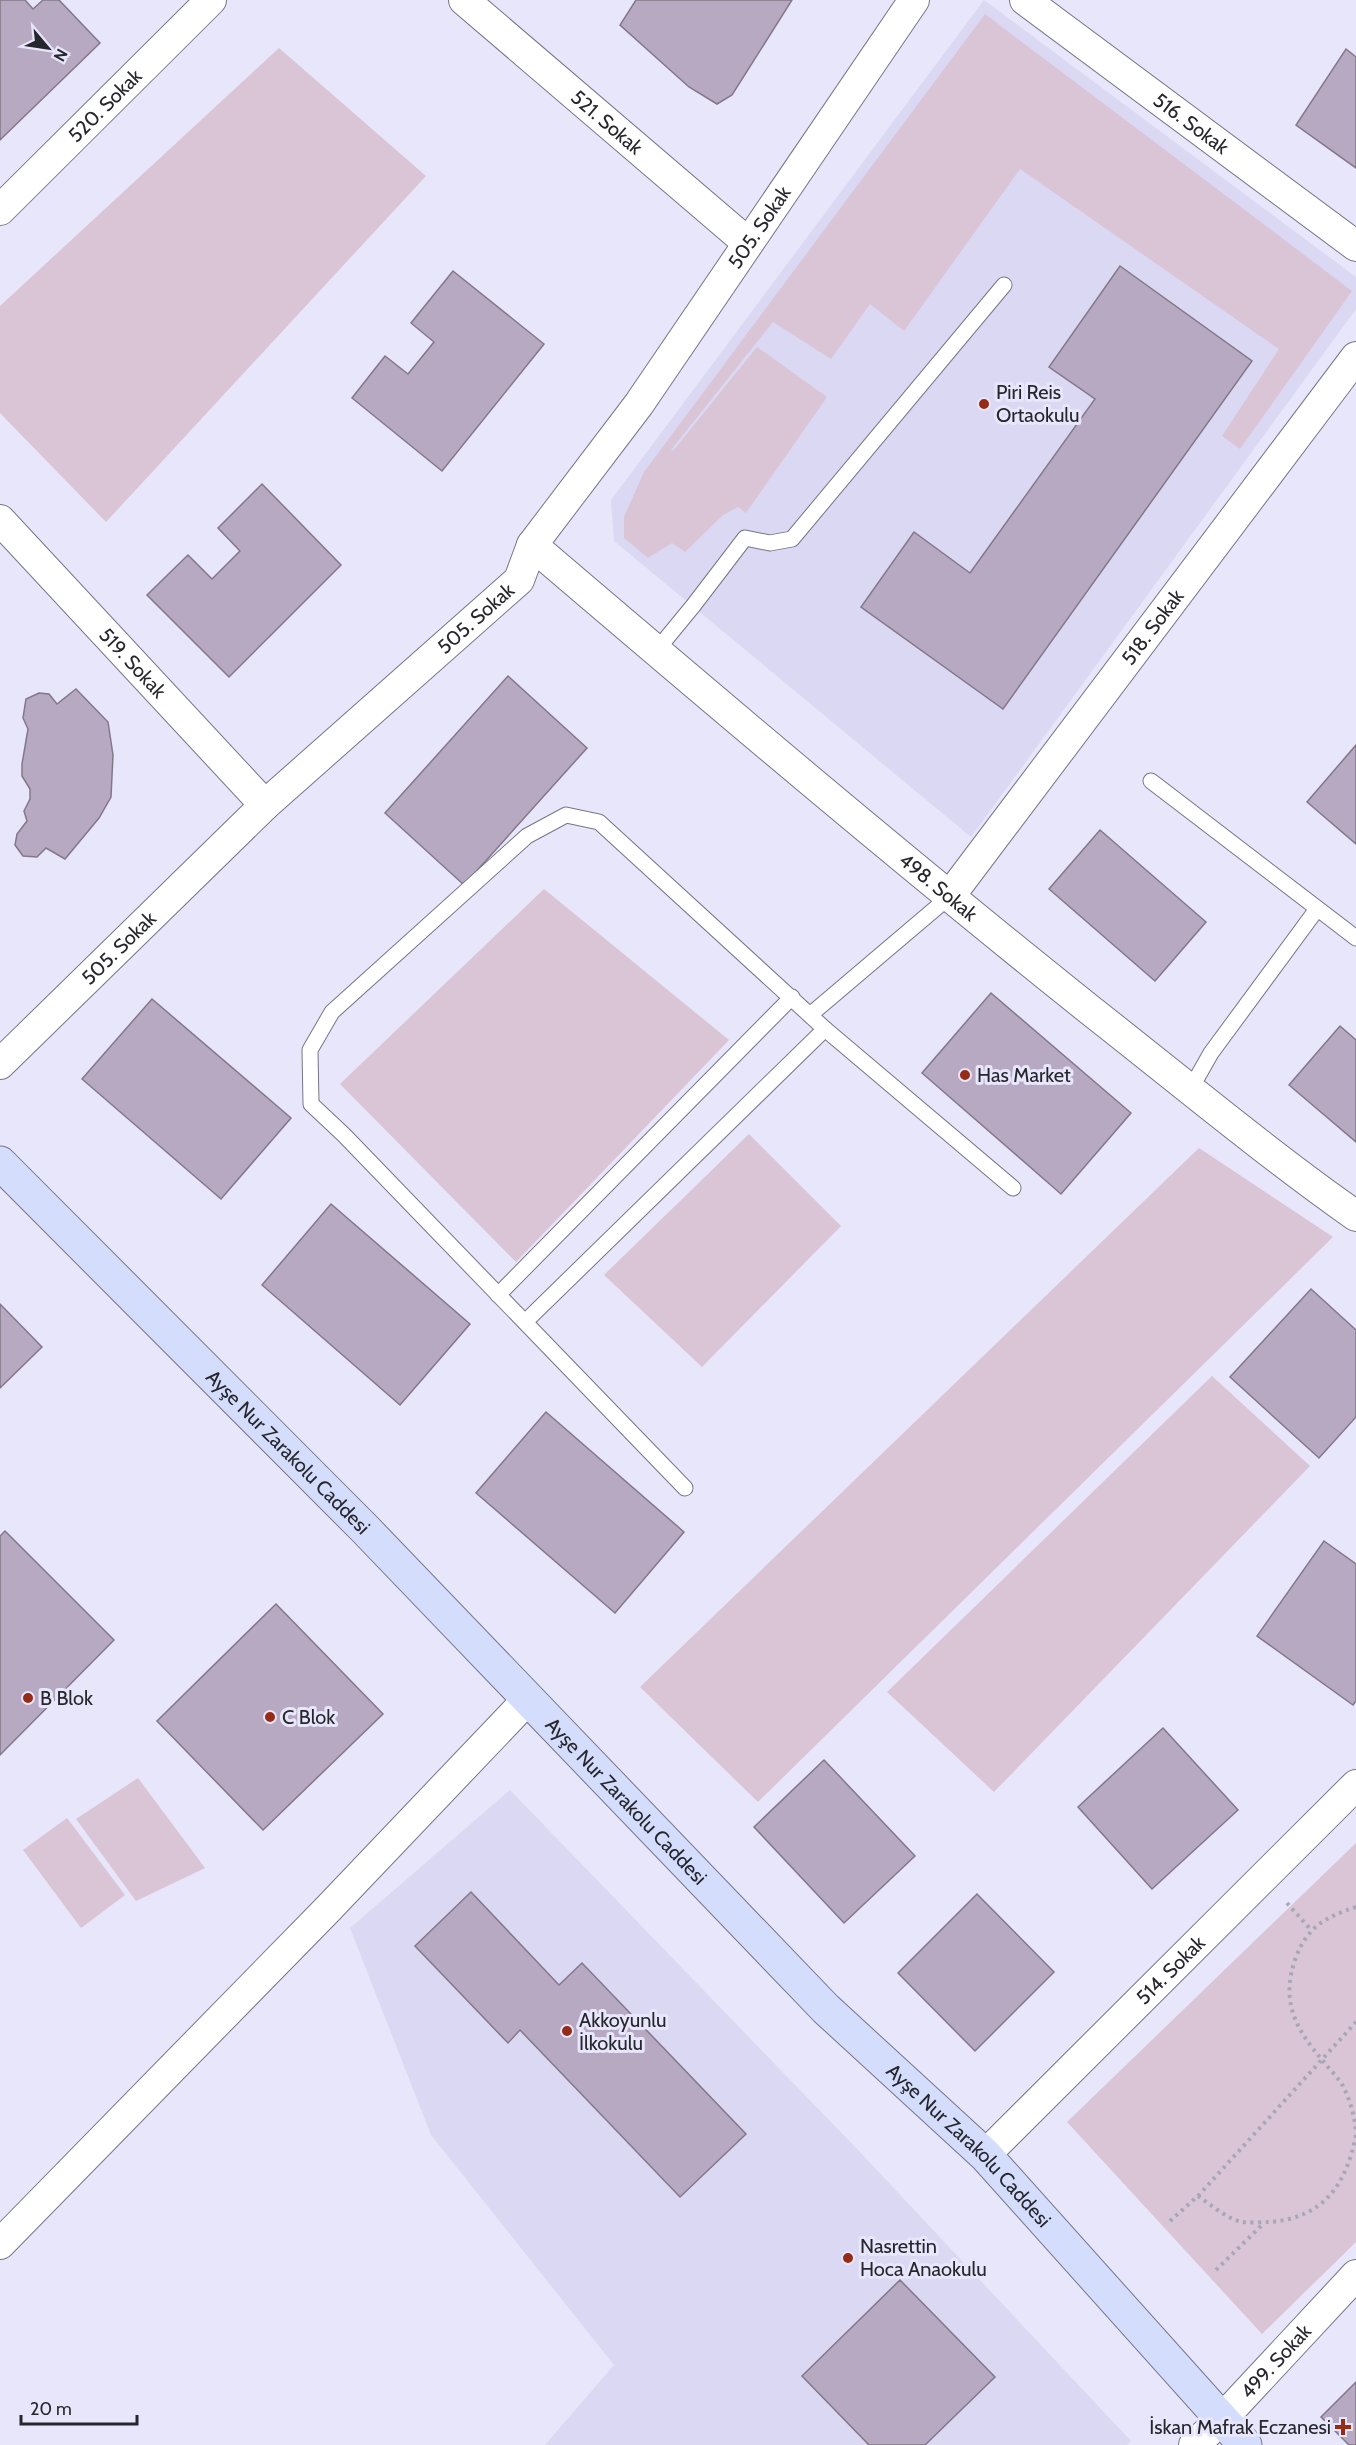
<svg xmlns="http://www.w3.org/2000/svg" width="1356" height="2445" font-family="Cabin,sans-serif">
<style>
.built{fill:#dad8f3}
.green{fill:#d9c5d5}
.building{fill:#b8a9c3;stroke:#827889;stroke-width:1.5}
.lines{fill:none;stroke-linecap:round;stroke-linejoin:round}
.lane-casing{stroke:#777587;stroke-width:17}
.street-casing{stroke:#777587;stroke-width:32}
.secondary-casing{stroke:#777587;stroke-width:35}
.path{stroke:#a8a7b7;stroke-width:4;stroke-dasharray:3 4.5;stroke-linecap:butt}
.lane{stroke:#fff;stroke-width:15}
.street{stroke:#fff;stroke-width:30}
.secondary{stroke:#d4ddfc;stroke-width:33}
.poi-dot{fill:#952c17;stroke:#e8e6fb;stroke-width:2}
.labels{text-anchor:middle;stroke-width:6;stroke-linejoin:round;paint-order:stroke}
.street-label{font-size:20px;fill:#26262d;stroke:#e8e6fb}
.poi-label{font-size:20px;fill:#26262d;stroke:#e8e6fb;text-anchor:start}
</style>
<rect width="100%" height="100%" fill="#e8e6fb"/>
<g class="built">
<polygon points="984,0 1356,277 1356,309 971,837 614,541 611,500"/>
<polygon points="510,1790 859,2151 1131,2441 1127,2445 545,2445 614,2365 431,2135 350,1928"/>
</g>
<g class="green">
<polygon points="985,14 1352,291 1240,449 1222,436 1279,349 1020,169 904,331 870,304 831,359 773,322 671,450 673,451 757,347 827,397 746,513 738,507 723,515 685,552 672,543 648,558 624,538 624,517 644,472"/>
<polygon points="279,48 426,176 106,522 0,413 0,306"/>
<polygon points="544,889 729,1040 516,1262 340,1084"/>
<polygon points="749,1134 841,1226 702,1367 604,1275"/>
<polygon points="1199,1148 1333,1237 758,1802 640,1687"/>
<polygon points="1212,1376 1310,1466 994,1792 887,1692"/>
<polygon points="138,1778 205,1868 136,1901 76,1819"/>
<polygon points="67,1818 125,1895 81,1928 23,1850"/>
<polygon points="1356,1843 1356,2242 1262,2334 1067,2122"/>
</g>
<g class="building">
<polygon points="0,0 25,0 33,9 43,0 59,0 100,43 0,140"/>
<polygon points="636,0 792,0 732,95 717,104 689,87 620,25"/>
<polygon points="1346,49 1356,57 1356,168 1296,125"/>
<polygon points="1120,266 1252,361 1003,709 861,607 914,532 970,573 1095,399 1049,367"/>
<polygon points="453,271 544,344 442,471 352,398 385,356 408,374 434,342 411,323"/>
<polygon points="262,484 341,565 229,677 147,595 188,555 212,579 240,551 218,528"/>
<polygon points="508,676 587,748 464,885 385,813"/>
<polygon points="76,689 108,722 113,755 111,797 99,818 65,859 46,848 37,857 23,856 15,845 17,834 27,821 24,811 30,799 30,789 22,776 22,764 28,729 23,718 26,699 39,693 49,694 57,704"/>
<polygon points="1356,745 1356,844 1307,802"/>
<polygon points="1100,830 1206,922 1155,981 1049,889"/>
<polygon points="991,993 1131,1113 1061,1194 922,1073"/>
<polygon points="152,999 291,1118 221,1199 82,1079"/>
<polygon points="1340,1026 1356,1040 1356,1142 1289,1085"/>
<polygon points="331,1204 470,1324 400,1405 262,1285"/>
<polygon points="1311,1289 1356,1330 1356,1417 1319,1458 1230,1377"/>
<polygon points="0,1304 42,1347 0,1388"/>
<polygon points="546,1412 684,1532 615,1613 476,1493"/>
<polygon points="5,1531 114,1640 0,1755 0,1536"/>
<polygon points="1324,1541 1356,1564 1356,1701 1353,1705 1257,1636"/>
<polygon points="276,1604 383,1714 263,1830 157,1721"/>
<polygon points="1163,1728 1238,1810 1152,1889 1078,1807"/>
<polygon points="824,1760 915,1856 844,1923 754,1827"/>
<polygon points="471,1892 559,1985 582,1963 746,2134 680,2197 520,2030 508,2043 415,1946"/>
<polygon points="977,1894 1054,1972 975,2051 898,1973"/>
<polygon points="900,2280 995,2377 925,2445 869,2445 802,2376"/>
<polygon points="1356,2382 1356,2445 1349,2445 1321,2417"/>
</g>
<g class="lines">
<defs>
<g id="lane">
<polyline points="656,651 693,606 745,538 770,543 792,539 1004,285"/>
<polyline points="1151,781 1356,938"/>
<polyline points="810,1015 949,897"/>
<polyline points="1190,1090 1211,1053 1317,909"/>
<polyline points="498,1295 792,997"/>
<polyline points="525,1322 825,1029"/>
<polyline points="685,1488 344,1135 311,1104 310,1050 332,1012 527,836 566,815 599,822 825,1029 1013,1188"/>
</g>
<g id="street">
<path id="s1" d="M464,0L748,243"/>
<path id="s2" d="M1025,0L1356,246"/>
<path id="s3" d="M0,210L211,0"/>
<path id="s4" d="M0,520L265,805"/>
<path id="s5" d="M532,545C716,702 901,859 1090,1010C1178,1079 1264,1151 1356,1216"/>
<path id="s6" d="M949,897L1356,357"/>
<path id="s7" d="M0,1064L265,805L519,580L532,545L639,404L914,0"/>
<path id="s8" d="M985,2155L1356,1785"/>
<polyline points="0,2244 327,1910 528,1699"/>
<path id="s9" d="M1194,2445L1221,2420L1356,2275"/>
</g>
<g id="secondary">
<path id="s10" d="M0,1163L364,1528L826,2009L985,2155L1245,2445"/>
</g>
</defs>
<use href="#lane" class="lane-casing"/>
<use href="#street" class="street-casing"/>
<use href="#secondary" class="secondary-casing"/>
<g class="path">
<polyline points="1287,1903 1312,1931"/>
<path d="M1356,1907C1326,1917 1308,1926 1296,1957C1280,2001 1295,2028 1323,2061C1329,2069 1338,2077 1343,2086C1350,2100 1354,2114 1356,2130"/>
<path d="M1198,2196C1210,2204 1227,2219 1242,2222C1250,2223 1261,2222 1269,2222C1324,2218 1346,2185 1356,2135"/>
<polyline points="1170,2221 1198,2196 1356,2022"/>
<polyline points="1216,2270 1264,2223"/>
</g>
<use href="#lane" class="lane"/>
<use href="#street" class="street"/>
<use href="#secondary" class="secondary"/>
</g>
<g class="poi-dot">
<circle cx="984" cy="404" r="6"/>
<circle cx="965" cy="1075" r="6"/>
<circle cx="28" cy="1698" r="6"/>
<circle cx="270" cy="1717" r="6"/>
<circle cx="567" cy="2031" r="6"/>
<circle cx="848" cy="2258" r="6"/>
<path d="M1340 2418h6v6h6v6h-6v6h-6v-6h-6v-6h6z"/>
</g>
<g class="labels">
<g class="street-label">
<text dy="7" stroke="none"><textPath href="#s3" startOffset="148">520. Sokak</textPath></text>
<text dy="7" stroke="none"><textPath href="#s1" startOffset="188">521. Sokak</textPath></text>
<text dy="7" stroke="none"><textPath href="#s2" startOffset="207">516. Sokak</textPath></text>
<text dy="7" stroke="none"><textPath href="#s7" startOffset="1138">505. Sokak</textPath></text>
<text dy="7" stroke="none"><textPath href="#s7" startOffset="652">505. Sokak</textPath></text>
<text dy="7" stroke="none"><textPath href="#s6" startOffset="338">518. Sokak</textPath></text>
<text dy="7" stroke="none"><textPath href="#s4" startOffset="195">519. Sokak</textPath></text>
<text dy="7" stroke="none"><textPath href="#s5" startOffset="531">498. Sokak</textPath></text>
<text dy="7" stroke="none"><textPath href="#s7" startOffset="166">505. Sokak</textPath></text>
<text dy="7" stroke="none"><textPath href="#s10" startOffset="408">Ayşe Nur Zarakolu Caddesi</textPath></text>
<text dy="7" stroke="none"><textPath href="#s10" startOffset="894">Ayşe Nur Zarakolu Caddesi</textPath></text>
<text dy="7" stroke="none"><textPath href="#s8" startOffset="262">514. Sokak</textPath></text>
<text dy="7" stroke="none"><textPath href="#s10" startOffset="1380">Ayşe Nur Zarakolu Caddesi</textPath></text>
<text dy="7" stroke="none"><textPath href="#s9" startOffset="117">499. Sokak</textPath></text>
</g>
<g class="poi-label">
<text x="996" y="399">Piri Reis<tspan x="996" dy="23">Ortaokulu</tspan></text>
<text x="977" y="1082">Has Market</text>
<text x="40" y="1705">B Blok</text>
<text x="282" y="1724">C Blok</text>
<text x="579" y="2027">Akkoyunlu<tspan x="579" dy="23">İlkokulu</tspan></text>
<text x="860" y="2253">Nasrettin<tspan x="860" dy="23">Hoca Anaokulu</tspan></text>
<text x="1331" y="2434" text-anchor="end">İskan Mafrak Eczanesi</text>
</g>
</g>
<g transform="translate(48 48) rotate(119)" stroke="#e8e6fb" stroke-width="4.5" paint-order="stroke">
<path d="M0-4.5L10 22L0 15L-10 22Z" fill="#26262d"/>
<text y="-9" font-size="16" font-weight="bold" text-anchor="middle" fill="#26262d">N</text>
</g>
<path d="M21 2415v9h116v-9" fill="none" stroke="#26262d" stroke-width="3"/>
<text x="30" y="2415" font-size="18" fill="#26262d" stroke="#e8e6fb" stroke-width="4.5" paint-order="stroke">20 m</text>
</svg>
